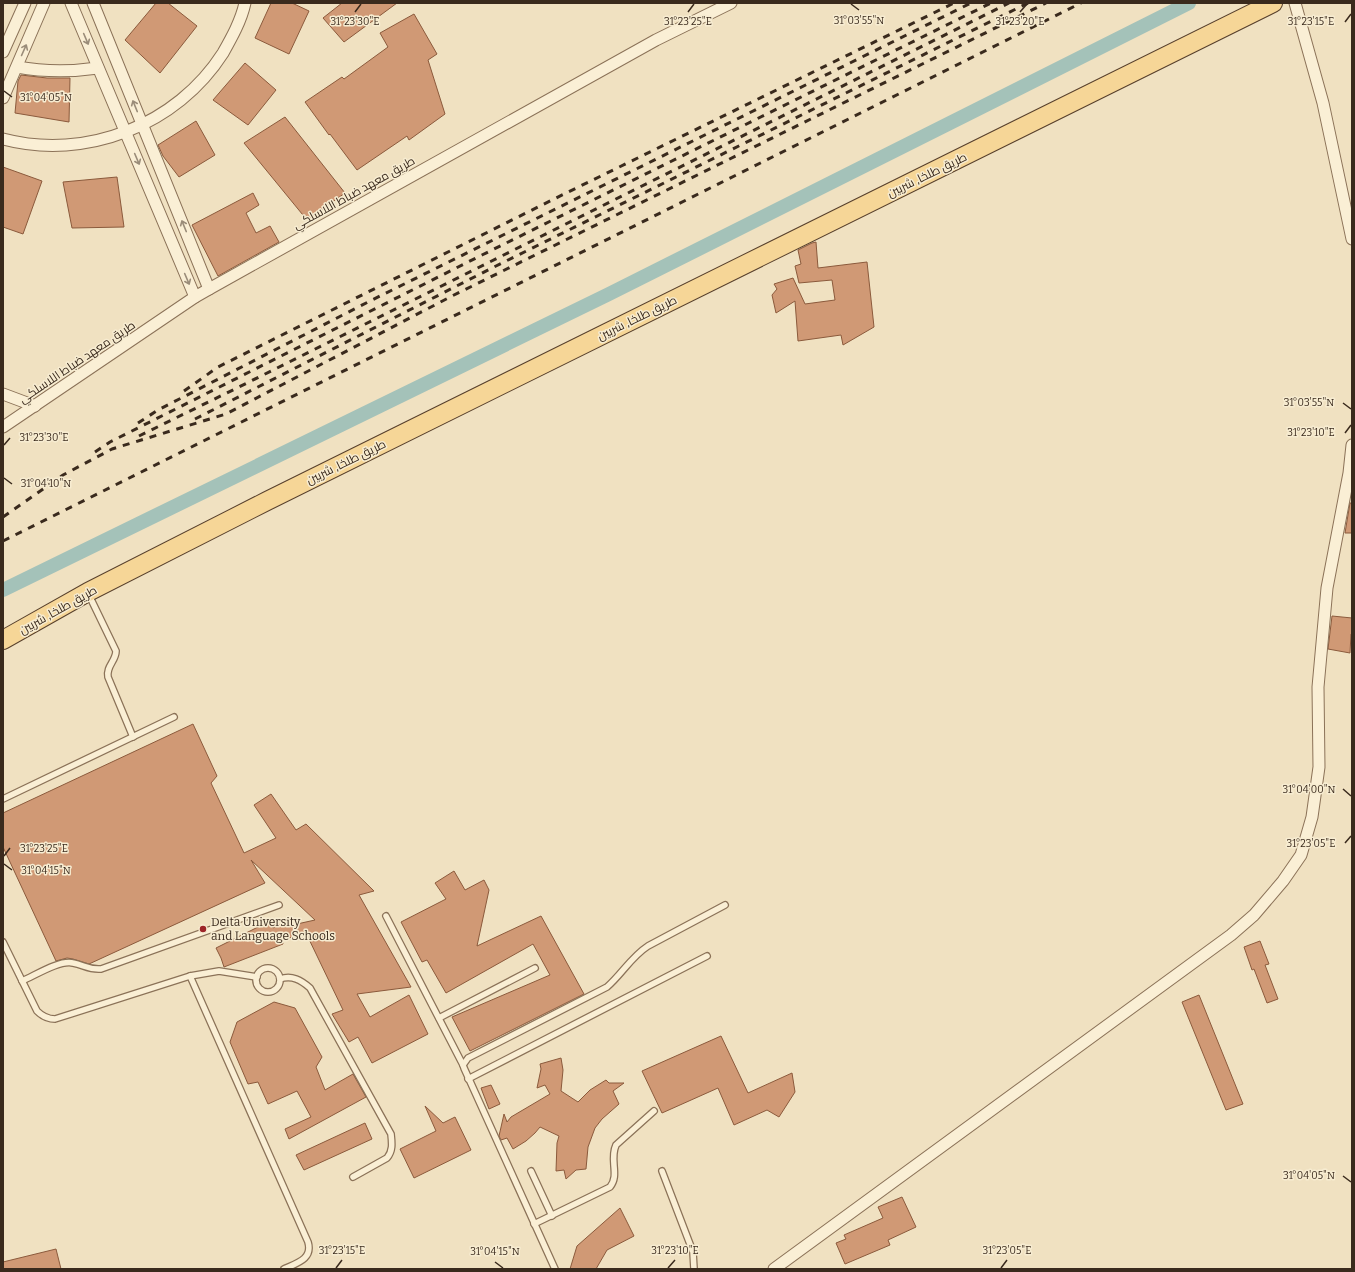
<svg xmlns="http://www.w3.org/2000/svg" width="1355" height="1272" font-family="Bitter,Cairo,serif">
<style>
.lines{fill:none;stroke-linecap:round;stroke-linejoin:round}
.canal{stroke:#a4c2b9;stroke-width:14}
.building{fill:#d09975;stroke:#8b5a3c}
.service-casing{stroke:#8b7258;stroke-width:8}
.minor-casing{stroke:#8b7258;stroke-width:13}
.primary-casing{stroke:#58402c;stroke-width:20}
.service{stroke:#faefd5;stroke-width:5.5}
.minor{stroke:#faefd5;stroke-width:11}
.primary{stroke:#f6d697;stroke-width:18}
.rail{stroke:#3a2a1d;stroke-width:3;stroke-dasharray:7 7;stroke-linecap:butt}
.oneway{stroke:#9a8c79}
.ticks{fill:none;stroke:#3a2a1d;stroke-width:1.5}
.poi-dot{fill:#9d2427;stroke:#f7ecd1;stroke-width:1.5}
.labels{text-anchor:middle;stroke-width:3;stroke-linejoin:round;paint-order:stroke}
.street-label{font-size:12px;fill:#3a2a1d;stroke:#f7ecd1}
.poi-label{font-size:12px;fill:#3a2a1d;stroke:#f7ecd1;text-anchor:start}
.ticks-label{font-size:10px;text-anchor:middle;fill:#3a2a1d;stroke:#f7ecd1;stroke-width:3;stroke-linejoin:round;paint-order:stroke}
</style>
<rect width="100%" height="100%" fill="#f0e1c1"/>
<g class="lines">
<polyline class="canal" points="3,590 609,294 1189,3"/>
</g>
<g class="building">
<polygon points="156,3 168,3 197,26 160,73 125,40"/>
<polygon points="271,3 292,3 309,11 289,54 255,38"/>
<polygon points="342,3 397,3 344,42 323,18"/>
<polygon points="414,14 437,54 428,60 445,114 409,140 407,136 357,170 330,134 329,135 305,102 342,77 344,79 388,47 380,33"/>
<polygon points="245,63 276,90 248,125 213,100"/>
<polygon points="21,75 47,78 70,78 69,122 15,113 18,81"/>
<polygon points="285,117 345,193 307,220 244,143"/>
<polygon points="196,121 215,155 179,177 163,156 158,145"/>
<polygon points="3,167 42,181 23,234 3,227"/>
<polygon points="117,177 124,227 72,228 63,182"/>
<polygon points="253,193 259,205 246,213 256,233 270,226 279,242 218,276 192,225"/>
<polygon points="816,242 818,268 867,262 874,327 843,345 841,335 798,341 795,301 776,313 772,295 777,289 774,284 793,278 805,304 835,300 832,280 799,283 795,266 801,264 798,250 812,243"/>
<polygon points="1350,503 1352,503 1352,533 1345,533"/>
<polygon points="1332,616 1352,618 1352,634 1351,634 1350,653 1328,649"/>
<polygon points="193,724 217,776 211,783 244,853 276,838 254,805 271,794 296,830 306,824 374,891 359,895 411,987 357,994 370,1017 409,995 428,1034 372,1063 358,1037 349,1042 332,1014 343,1010 306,933 282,940 283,944 224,967 221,958 216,948 270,921 273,928 286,921 288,926 315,920 251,860 265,883 89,964 73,959 67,958 56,961 3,847 3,813"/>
<polygon points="454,871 465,890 484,880 489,890 477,946 541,916 584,994 470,1051 452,1017 550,975 533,944 446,993 427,960 422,962 401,922 446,899 435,883"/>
<polygon points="1260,941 1269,964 1265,965 1278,999 1267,1003 1254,969 1252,970 1244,947"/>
<polygon points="1199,995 1243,1104 1226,1110 1182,1002"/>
<polygon points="274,1002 295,1008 322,1057 316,1067 325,1090 353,1074 366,1097 289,1139 285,1129 311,1117 297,1091 268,1104 258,1082 248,1084 230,1042 237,1022"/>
<polygon points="721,1036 748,1093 792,1073 795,1092 779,1117 767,1110 734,1125 718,1088 662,1113 642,1071"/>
<polygon points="561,1058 563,1070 561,1091 578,1102 590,1090 606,1080 609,1083 624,1083 613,1091 619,1104 602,1119 595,1128 588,1147 586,1169 576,1170 566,1179 564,1170 556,1171 557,1143 559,1136 540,1127 535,1133 526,1141 513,1149 507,1138 501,1140 499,1136 504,1114 507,1122 511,1117 550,1094 545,1085 537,1088 541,1069 540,1064"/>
<polygon points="491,1085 500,1104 489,1109 481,1088"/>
<polygon points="425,1106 443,1123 455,1117 471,1150 414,1178 400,1149 436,1131"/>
<polygon points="365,1123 372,1139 304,1170 296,1155"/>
<polygon points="902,1197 916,1227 888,1240 890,1245 845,1264 836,1243 846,1239 844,1235 883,1218 878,1207"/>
<polygon points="620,1208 634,1236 607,1250 596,1269 570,1269 577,1246"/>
<polygon points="56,1249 61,1269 3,1269 3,1262"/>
</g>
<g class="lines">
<defs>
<g id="service">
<path d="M88,593L116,651C116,661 106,666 108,677L133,737"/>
<polyline points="3,799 174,717"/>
<polyline points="386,916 463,1065"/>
<path d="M3,942L37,1011C42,1016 47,1019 55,1019L190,976L219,971L257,977"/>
<circle cx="268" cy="980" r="12"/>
<path d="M190,976L308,1242C313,1259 297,1263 284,1269"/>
<path d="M280,979C292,975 301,980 310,988L391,1134C392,1143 393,1151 387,1158L353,1177"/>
<path d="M22,981C36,975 59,960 73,963C84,965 88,970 101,969L279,905"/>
<polyline points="439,1018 535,968"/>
<polyline points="468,1079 707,956"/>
<polyline points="531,1171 552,1216"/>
<polyline points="662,1171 693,1252 694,1269"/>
<path d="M534,1224L610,1187C620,1175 609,1160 616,1145L654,1111"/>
<path d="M555,1269L464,1068L463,1065L468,1058L607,987C622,974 631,957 648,946L725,905"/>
</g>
<g id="minor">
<polyline points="71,3 195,297"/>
<polyline points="93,3 209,289"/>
<polyline points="1295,3 1323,103 1352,239"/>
<polyline points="3,52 25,3"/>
<path d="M17,67C45,72 70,72 98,68"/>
<polyline points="3,98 44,3"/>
<path d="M3,139C86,161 177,125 223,53C232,37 241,21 245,3"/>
<polyline points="3,394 35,406"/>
<polyline points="3,427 195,297 209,289 656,40 731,3"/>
<polyline points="774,1269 1231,935 1254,915 1283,881 1301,855 1312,817 1319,767 1318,687 1327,588 1349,473 1352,445"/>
</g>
<polyline id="primary" points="3,640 88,592 267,501 1273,3"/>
</defs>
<use href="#service" class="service-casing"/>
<use href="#minor" class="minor-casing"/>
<use href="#primary" class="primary-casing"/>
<use href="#service" class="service"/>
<use href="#minor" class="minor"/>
<use href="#primary" class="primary"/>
<g class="rail">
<polyline points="184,391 218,367 556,198 954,3"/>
<polyline points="195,419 496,266 1028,3"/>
<polyline points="138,423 158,410 370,301 971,3"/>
<polyline points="139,436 239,387 1009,3"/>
<polyline points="95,452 110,442 482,255 991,3"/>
<polyline points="3,517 63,475 112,449 226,414 452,296 1046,3"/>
<polyline points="3,541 1081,3"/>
</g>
</g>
<defs><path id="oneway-shaft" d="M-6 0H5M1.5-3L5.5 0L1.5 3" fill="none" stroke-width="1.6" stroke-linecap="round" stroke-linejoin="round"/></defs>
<g class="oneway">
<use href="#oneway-shaft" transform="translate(86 39) rotate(67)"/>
<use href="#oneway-shaft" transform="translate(24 50) rotate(-66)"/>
<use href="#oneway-shaft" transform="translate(135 106) rotate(-112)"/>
<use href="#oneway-shaft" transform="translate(137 159) rotate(67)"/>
<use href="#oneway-shaft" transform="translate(184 226) rotate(-112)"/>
<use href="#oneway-shaft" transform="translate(187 279) rotate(67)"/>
</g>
<path class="ticks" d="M851,4L859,10M355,12L361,4M688,12L694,4M1020,12L1027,4M1345,22L1351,14M4,91L12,97M1343,403L1351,409M1345,433L1351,425M4,445L10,438M4,478L12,484M1343,789L1351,796M1345,843L1351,836M4,856L10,848M4,864L12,870M1343,1176L1351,1182M495,1262L503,1268M336,1268L342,1260M668,1268L675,1260M1001,1268L1007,1260"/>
<circle class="poi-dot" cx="203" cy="929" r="4"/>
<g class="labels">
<g class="street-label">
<text transform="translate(927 175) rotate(-26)" y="4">طريق طلخا, شربين</text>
<text transform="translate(354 193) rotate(-29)" y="4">طريق معهد ضباط اللاسلكي</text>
<text transform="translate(637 318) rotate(-26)" y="4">طريق طلخا, شربين</text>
<text transform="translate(77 362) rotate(-34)" y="4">طريق معهد ضباط اللاسلكي</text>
<text transform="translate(346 462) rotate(-26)" y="4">طريق طلخا, شربين</text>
<text transform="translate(58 610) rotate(-29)" y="4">طريق طلخا, شربين</text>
</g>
<g class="poi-label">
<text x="211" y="926">Delta University<tspan x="211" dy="14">and Language Schools</tspan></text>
</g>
</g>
<g class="ticks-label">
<text x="859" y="24">31°03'55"N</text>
<text x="355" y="25">31°23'30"E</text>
<text x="688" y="25">31°23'25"E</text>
<text x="1020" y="25">31°23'20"E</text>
<text x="1311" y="25">31°23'15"E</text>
<text x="46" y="101">31°04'05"N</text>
<text x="1309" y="406">31°03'55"N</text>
<text x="1311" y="436">31°23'10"E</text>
<text x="44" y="441">31°23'30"E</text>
<text x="46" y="487">31°04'10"N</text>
<text x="1309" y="793">31°04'00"N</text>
<text x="1311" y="847">31°23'05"E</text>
<text x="44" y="852">31°23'25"E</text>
<text x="46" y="874">31°04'15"N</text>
<text x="1309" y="1179">31°04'05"N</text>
<text x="342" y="1254">31°23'15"E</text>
<text x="675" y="1254">31°23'10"E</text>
<text x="1007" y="1254">31°23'05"E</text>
<text x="495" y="1255">31°04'15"N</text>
</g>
<rect width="1355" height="1272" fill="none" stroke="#3a2a1d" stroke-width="8"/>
</svg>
